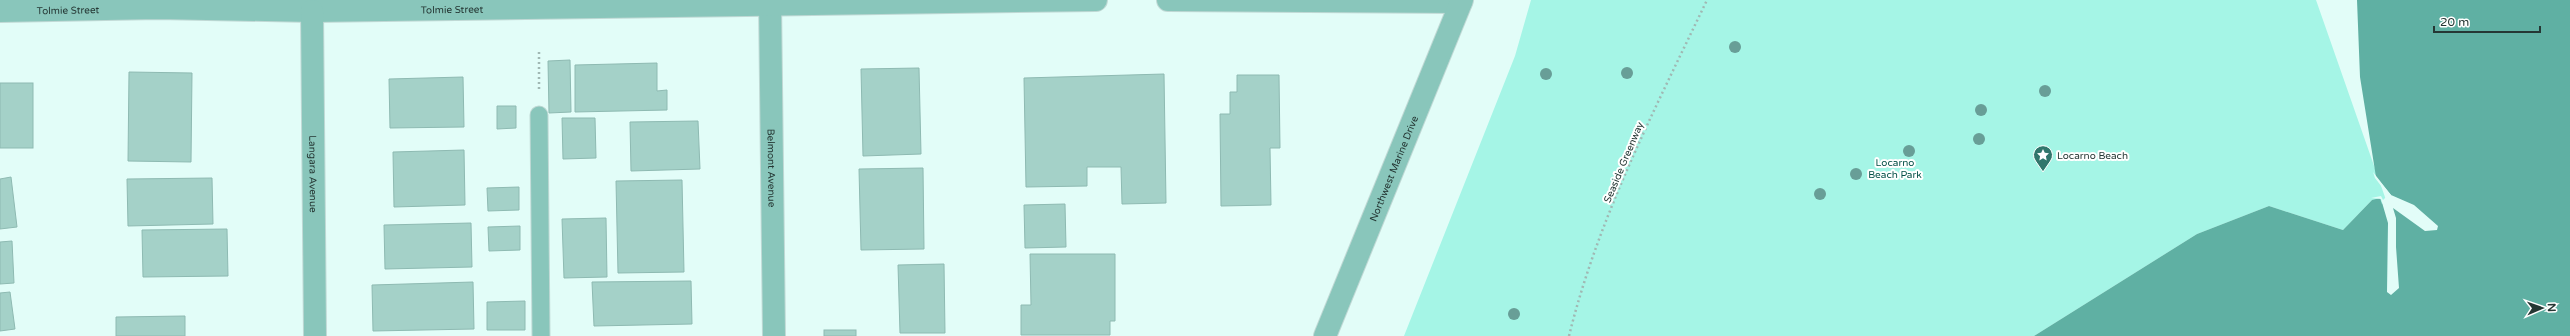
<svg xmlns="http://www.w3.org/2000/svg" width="2570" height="336" font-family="'Varela Round',sans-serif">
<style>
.green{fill:#a5f5e6}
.water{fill:#5fb0a3}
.pier{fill:#e2fdf8}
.building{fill:#a4d1c8;stroke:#8ebab2}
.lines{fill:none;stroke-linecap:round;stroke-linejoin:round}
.service-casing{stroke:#c0d9d5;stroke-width:19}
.minor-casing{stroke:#c0d9d5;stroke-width:24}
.tertiary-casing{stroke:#c0d9d5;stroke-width:24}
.path{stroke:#a0b8b3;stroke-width:2.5;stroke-dasharray:2 3;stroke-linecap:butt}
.service{stroke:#89c6bb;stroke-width:17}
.minor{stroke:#89c6bb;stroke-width:22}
.tertiary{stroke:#89c6bb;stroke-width:22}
.tree{fill:#689e97}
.labels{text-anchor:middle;stroke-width:4;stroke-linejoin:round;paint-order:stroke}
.street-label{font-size:10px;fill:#253734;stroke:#fff}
.poi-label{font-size:10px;fill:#253734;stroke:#fff;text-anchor:start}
.park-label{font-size:10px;fill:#045047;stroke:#fff}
</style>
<rect width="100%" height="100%" fill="#e2fdf8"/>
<polygon class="green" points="1531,0 2316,0 2386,200 2382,205 2372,200 2343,230 2269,206 2197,234 2034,336 1404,336 1515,56"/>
<polygon class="water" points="2357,0 2570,0 2570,336 2034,336 2197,234 2269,206 2343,230 2372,200 2380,198 2382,204 2391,195 2376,177 2360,77"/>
<polygon class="pier" points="2373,172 2391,195 2414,205 2438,226 2437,230 2425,231 2393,208 2396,218 2396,247 2399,288 2391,295 2387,292 2388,223 2381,199 2371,198 2381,196 2383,200 2388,195 2375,178"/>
<g class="building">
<polygon points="570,60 571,112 549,113 548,61"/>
<polygon points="657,63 657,91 667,90 667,110 575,112 575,65"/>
<polygon points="919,68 921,154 863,156 861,69"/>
<polygon points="129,72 192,73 191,162 128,161"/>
<polygon points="1164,74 1166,203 1122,204 1121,167 1087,167 1087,186 1026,187 1024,78"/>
<polygon points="1237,75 1279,75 1280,148 1270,148 1271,205 1221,206 1220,114 1230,114 1230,92 1237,92"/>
<polygon points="463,77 464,127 390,128 389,79"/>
<rect x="0" y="83" width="33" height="65"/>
<polygon points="497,106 516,106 516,128 497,129"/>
<polygon points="562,118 595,118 596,158 563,159"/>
<polygon points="698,121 700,169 631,171 630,122"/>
<polygon points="464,150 465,205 394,207 393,152"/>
<polygon points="923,168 924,249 861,250 859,169"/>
<polygon points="11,177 17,227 0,229 0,179"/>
<polygon points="212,178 213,224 128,226 127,179"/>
<polygon points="682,180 684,272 618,273 616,181"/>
<polygon points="519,187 519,210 488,211 487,188"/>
<polygon points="1065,204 1066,247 1025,248 1024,205"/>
<polygon points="606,218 607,277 564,278 562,219"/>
<polygon points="471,223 472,267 385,269 384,225"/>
<polygon points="520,226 520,250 489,251 488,227"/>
<polygon points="227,229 228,276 143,277 142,230"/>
<polygon points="12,241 14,283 0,284 0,242"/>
<polygon points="1030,254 1115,254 1115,321 1110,321 1110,335 1021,335 1021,305 1031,305"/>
<polygon points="944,264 945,333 900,333 898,265"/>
<polygon points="691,281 692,324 594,326 592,282"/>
<polygon points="473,282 474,329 373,331 372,285"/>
<polygon points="10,292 15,329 0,331 0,293"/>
<polygon points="525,301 525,330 487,330 487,302"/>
<polygon points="185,316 185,336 116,336 116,317"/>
<rect x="824" y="330" width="32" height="6"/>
</g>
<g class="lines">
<defs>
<polyline id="service" points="539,115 541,336"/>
<g id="minor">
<path id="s1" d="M770,0L774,336"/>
<polyline points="1168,0 1461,2"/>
<path id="s2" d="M0,11L158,8L312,11L1096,0"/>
<path id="s3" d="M312,11L315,336"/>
</g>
<g id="tertiary">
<path id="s4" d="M1325,336L1462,0"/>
</g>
</defs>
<use href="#service" class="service-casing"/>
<use href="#minor" class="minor-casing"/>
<use href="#tertiary" class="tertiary-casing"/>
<g class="path">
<polyline points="539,89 539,49"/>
<path d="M1569,336C1598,218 1655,109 1707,0"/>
</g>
<use href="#service" class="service"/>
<use href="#minor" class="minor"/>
<use href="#tertiary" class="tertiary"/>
</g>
<g class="tree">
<circle cx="1735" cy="47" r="6"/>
<circle cx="1627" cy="73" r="6"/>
<circle cx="1546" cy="74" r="6"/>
<circle cx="2045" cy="91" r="6"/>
<circle cx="1981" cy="110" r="6"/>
<circle cx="1979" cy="139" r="6"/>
<circle cx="1909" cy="151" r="6"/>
<circle cx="1856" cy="174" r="6"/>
<circle cx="1820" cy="194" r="6"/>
<circle cx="1514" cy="314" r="6"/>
</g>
<defs>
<symbol id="sight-pin" viewBox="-11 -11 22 30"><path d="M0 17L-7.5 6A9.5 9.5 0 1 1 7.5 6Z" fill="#31766c" stroke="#fff"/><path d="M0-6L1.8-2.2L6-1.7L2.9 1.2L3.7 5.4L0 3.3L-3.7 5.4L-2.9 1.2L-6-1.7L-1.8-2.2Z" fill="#fff"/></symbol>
</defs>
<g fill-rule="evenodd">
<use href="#sight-pin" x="2032" y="144" width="22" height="30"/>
</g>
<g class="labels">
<g class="street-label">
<text dy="4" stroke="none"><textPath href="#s2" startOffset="68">Tolmie Street</textPath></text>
<text dy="4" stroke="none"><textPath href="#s2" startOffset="452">Tolmie Street</textPath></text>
<text transform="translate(1623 162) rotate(-67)" y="4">Seaside Greenway</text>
<text dy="4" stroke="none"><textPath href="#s1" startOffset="168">Belmont Avenue</textPath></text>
<text dy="4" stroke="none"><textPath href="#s4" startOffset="181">Northwest Marine Drive</textPath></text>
<text dy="4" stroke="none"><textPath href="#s3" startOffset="163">Langara Avenue</textPath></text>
</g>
<g class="poi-label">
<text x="2057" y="159">Locarno Beach</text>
</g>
<g class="park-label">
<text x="1895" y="166">Locarno<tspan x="1895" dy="12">Beach Park</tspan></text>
</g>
</g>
<g transform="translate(2542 308) rotate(88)" stroke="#ffffff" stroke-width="3" paint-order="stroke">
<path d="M0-3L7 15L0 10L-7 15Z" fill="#253734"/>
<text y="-6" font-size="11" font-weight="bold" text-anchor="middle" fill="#253734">N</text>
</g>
<path d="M2434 26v6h106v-6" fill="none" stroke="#253734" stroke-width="2"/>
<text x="2440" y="26" font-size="12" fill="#253734" stroke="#ffffff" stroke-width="3" paint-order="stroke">20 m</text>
</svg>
